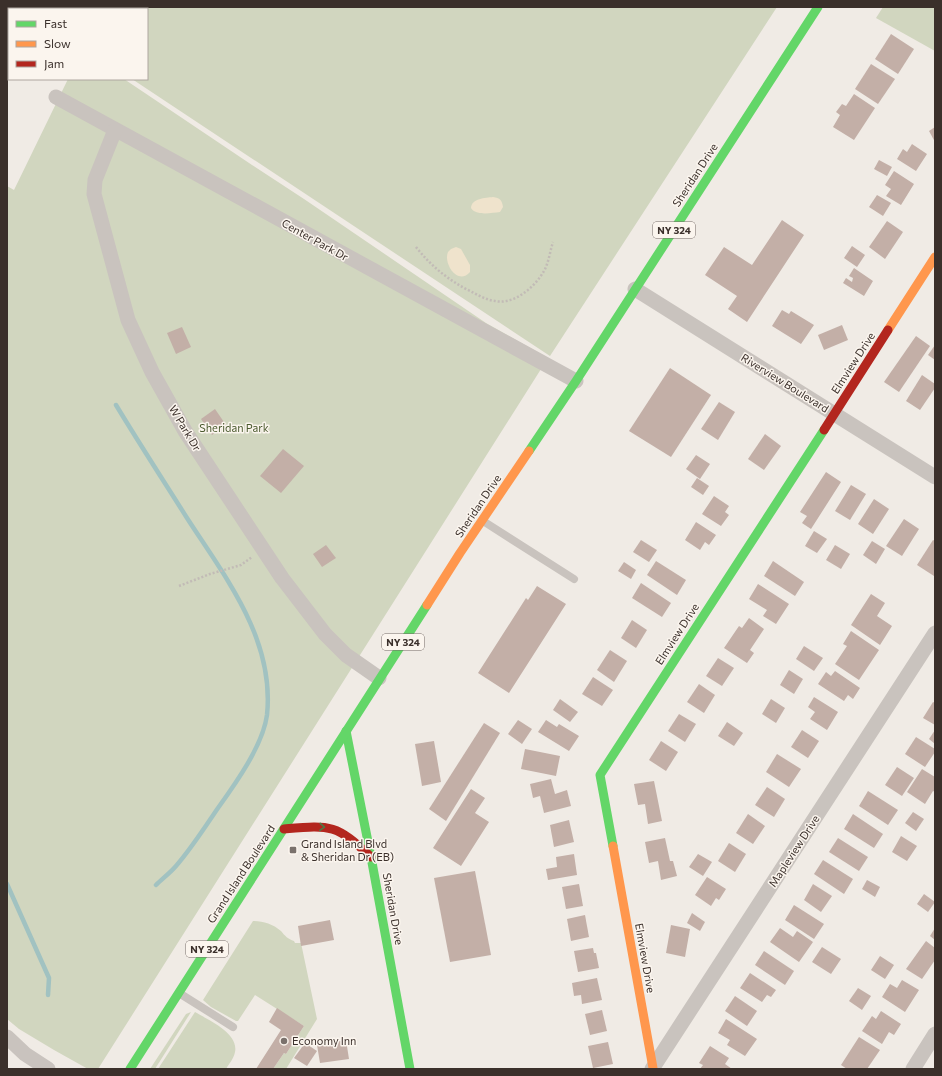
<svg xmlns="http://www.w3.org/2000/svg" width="942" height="1076" font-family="Commissioner,sans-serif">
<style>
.green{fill:#d1d6bf}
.sand{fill:#efe3cc}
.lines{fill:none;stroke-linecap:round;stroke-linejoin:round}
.stream{stroke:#a1c2c1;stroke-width:4.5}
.building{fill:#c3afa7}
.path{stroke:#c2bbb6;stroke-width:2.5;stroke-dasharray:2 2;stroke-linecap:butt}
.lane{stroke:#c9c3be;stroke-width:8}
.street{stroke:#c9c3be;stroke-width:15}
.fast{stroke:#63d668;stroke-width:9}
.slow{stroke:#ff974d;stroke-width:9}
.jam{stroke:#b3261e;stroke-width:9}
.oneway{stroke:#4d7b46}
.poi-dot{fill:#7a716c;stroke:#fbf5ee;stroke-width:1.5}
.labels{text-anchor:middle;stroke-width:3;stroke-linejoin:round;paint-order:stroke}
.shield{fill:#fbf5ee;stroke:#756b66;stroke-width:1}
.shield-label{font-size:10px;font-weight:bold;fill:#3b302b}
.street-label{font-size:11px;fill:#3b302b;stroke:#fbf5ee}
.park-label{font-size:11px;fill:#4a5a2e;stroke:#fbf5ee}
.poi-label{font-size:11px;fill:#3b302b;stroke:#fbf5ee;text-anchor:start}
</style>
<rect width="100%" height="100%" fill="#f0ebe5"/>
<g class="green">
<polygon points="23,7 777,7 550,356 132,79 147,79 147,9 26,9"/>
<polygon points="883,7 935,7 935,51 876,18"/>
<polygon points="68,79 124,79 252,165 304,199 486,323 548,358 98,1069 88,1069 54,1050 19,1029 7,1019 7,186 14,190"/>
<path d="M253,921C263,921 273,924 281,931C285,936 288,939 294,941L295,943H301L317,1019L286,1069H273L284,1053L286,1054L304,1026L255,995L238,1021H236L211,1007L203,1000Z"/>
<polygon points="191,1012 155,1069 150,1069 186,1014"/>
<path d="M195,1012C208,1020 239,1033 235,1052C234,1058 229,1064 226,1069H158Z"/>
</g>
<g class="sand">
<path d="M493,197C500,198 502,200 503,207L500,212C491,213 476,216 471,208C472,198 485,198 493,197Z"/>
<path d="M456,247L461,249L470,265V272C458,286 443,264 448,252L451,249Z"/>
</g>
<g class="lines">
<g class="stream">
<path d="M116,405C139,443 163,480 187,518C225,577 275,639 267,715C263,745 236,783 218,808C205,827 191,849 176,866C170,873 162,879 156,885"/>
<polyline points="7,884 49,978 48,995"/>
</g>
</g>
<g class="building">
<polygon points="891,34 914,49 898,74 875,59"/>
<polygon points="871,64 895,79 878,104 855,89"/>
<polygon points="854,94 875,108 854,140 833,127 840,115 836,112 842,104 846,106"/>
<polygon points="935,127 935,142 929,131"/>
<polygon points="912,144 927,154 916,171 897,159 903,149 907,152"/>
<polygon points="879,160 892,167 887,176 874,169"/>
<polygon points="894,171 914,184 901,205 886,196 891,189 885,185"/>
<polygon points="877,195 891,203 883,216 869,207"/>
<polygon points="782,220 804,235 747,322 728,309 737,296 705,275 724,247 752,265"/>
<polygon points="887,221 903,232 885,259 869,247"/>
<polygon points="852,246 865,255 857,267 844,258"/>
<polygon points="854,268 873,281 864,296 843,283 846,278 852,282 853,278 849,276"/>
<polygon points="782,310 789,314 791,311 814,325 801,344 772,326"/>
<polygon points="842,325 848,340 824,350 818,335"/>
<polygon points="182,327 191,347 176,354 167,333"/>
<polygon points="916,336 930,346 899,392 884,382"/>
<polygon points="935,345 935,360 928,355"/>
<polygon points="670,368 711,395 671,457 629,431"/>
<polygon points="922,375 935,384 935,388 920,410 906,401"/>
<polygon points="719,402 735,412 718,440 701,429"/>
<polygon points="215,409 226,425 212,435 201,419"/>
<polygon points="765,434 781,446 764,470 748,459"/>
<polygon points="283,449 304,466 281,493 260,476"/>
<polygon points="696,455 710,464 700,479 686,469"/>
<polygon points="826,472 841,482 811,529 802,523 807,516 800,512"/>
<polygon points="697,478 709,486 703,495 691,487"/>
<polygon points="851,485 866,494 850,520 835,511"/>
<polygon points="714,496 729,506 725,512 729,515 721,526 702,514"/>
<polygon points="874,499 889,509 873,534 858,524"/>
<polygon points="904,519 919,529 902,556 886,546"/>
<polygon points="696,522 716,535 709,545 705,542 700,550 685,540"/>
<polygon points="814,531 827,539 817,553 805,546"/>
<polygon points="641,540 657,550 649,562 633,552"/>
<polygon points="933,540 935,541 935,574 934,576 917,565"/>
<polygon points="872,541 885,549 876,564 863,555"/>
<polygon points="326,545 336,558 322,567 313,554"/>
<polygon points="835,545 850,554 841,569 826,560"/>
<polygon points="656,561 686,580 677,595 647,575"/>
<polygon points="773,561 804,582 795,596 764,576"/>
<polygon points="624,562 636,570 631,579 618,571"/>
<polygon points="641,583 671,603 662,617 632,598"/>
<polygon points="758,584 789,604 776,624 763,616 767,610 749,599"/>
<polygon points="537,586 566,604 509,693 478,673 526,598 528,600"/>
<polygon points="871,594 885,603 877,616 892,626 880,645 851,625"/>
<polygon points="749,618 764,629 750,650 754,653 747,663 724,648 739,626 742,628"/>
<polygon points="632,620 647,630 636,648 621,638"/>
<polygon points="851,631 879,650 859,680 835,664 847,646 843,644"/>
<polygon points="804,646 823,658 814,671 796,659"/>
<polygon points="610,650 627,661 614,682 597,670"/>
<polygon points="718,658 734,668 722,686 706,676"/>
<polygon points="789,670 803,679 794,694 780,685"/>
<polygon points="835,671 860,688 853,699 848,695 844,701 818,684 826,672 831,676"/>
<polygon points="593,677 613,690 602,706 582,694"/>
<polygon points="699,684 715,695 704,713 687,702"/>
<polygon points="814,697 838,712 827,730 810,719 815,712 808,707"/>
<polygon points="560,699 578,712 570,722 553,710"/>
<polygon points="771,699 785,708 776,723 762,714"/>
<polygon points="933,702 935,703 935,725 923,718"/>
<polygon points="679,714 696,724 685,742 668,731"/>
<polygon points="518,720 532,729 522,744 508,734"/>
<polygon points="546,720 557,727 559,724 579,736 569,751 538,732"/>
<polygon points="727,722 743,733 734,746 718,736"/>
<polygon points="484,723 500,733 446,821 429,809"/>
<polygon points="802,730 819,741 808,758 791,747"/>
<polygon points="935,730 935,744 929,739"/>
<polygon points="916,737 935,749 935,752 925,767 905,754"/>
<polygon points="434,741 441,782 422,786 415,744"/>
<polygon points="661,741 678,752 666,771 649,760"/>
<polygon points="525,749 560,756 556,776 521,769"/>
<polygon points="777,754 801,769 789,787 766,772"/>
<polygon points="897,767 914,778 902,796 885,785"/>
<polygon points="922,769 935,777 935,792 933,791 925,804 907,792"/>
<polygon points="551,779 555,794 567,790 571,806 544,813 540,796 533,798 530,784"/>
<polygon points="654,781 662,821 648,824 645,804 638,805 634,784"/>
<polygon points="767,787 785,799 774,817 755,805"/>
<polygon points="471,789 485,798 475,813 489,822 461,866 433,848"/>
<polygon points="868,791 898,810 888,825 859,806"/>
<polygon points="913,812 924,819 916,831 905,823"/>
<polygon points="748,814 765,826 753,844 736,833"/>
<polygon points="853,814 883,834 874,848 844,829"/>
<polygon points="569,820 574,842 554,847 550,825"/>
<polygon points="901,836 917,846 907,861 892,852"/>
<polygon points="665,838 670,861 673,861 677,876 661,880 658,861 649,863 645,842"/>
<polygon points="838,838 868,857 859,871 829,852"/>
<polygon points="729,843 746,854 735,872 718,861"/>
<polygon points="574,854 577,875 548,880 546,869 557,867 556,857"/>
<polygon points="698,854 712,862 703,876 689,867"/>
<polygon points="823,860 853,879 844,894 814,874"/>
<polygon points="475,871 491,955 450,962 434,878"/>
<polygon points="707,877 726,889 719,900 716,898 711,906 695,895"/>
<polygon points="867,880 880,887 875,897 862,889"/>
<polygon points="579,884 583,906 566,909 562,887"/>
<polygon points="813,884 832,896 821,912 804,900"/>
<polygon points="924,894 935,902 928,912 917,904"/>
<polygon points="794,905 824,924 814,939 785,920"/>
<polygon points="692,913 705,922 700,931 687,923"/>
<polygon points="585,915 589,937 571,941 567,919"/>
<polygon points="330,920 334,940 301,946 298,926"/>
<polygon points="671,925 690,929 685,957 666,953"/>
<polygon points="780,928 793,937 797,931 813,942 799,962 770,942"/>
<polygon points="935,928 935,940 930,936"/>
<polygon points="926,941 935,948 935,960 922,979 906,969"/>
<polygon points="822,947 841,959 831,974 812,962"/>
<polygon points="593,948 594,953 596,953 599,968 578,972 574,951"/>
<polygon points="764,951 794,971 785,985 755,965"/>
<polygon points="880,956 894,965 885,979 871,970"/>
<polygon points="750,973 776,990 771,997 767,995 762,1002 740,988"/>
<polygon points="597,978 602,1000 582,1004 581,995 574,996 572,983"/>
<polygon points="902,980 919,990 905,1012 882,997 890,984 897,988"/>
<polygon points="858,988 871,996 862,1010 849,1001"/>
<polygon points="735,996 757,1011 747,1026 725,1011"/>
<polygon points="277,1008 304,1026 286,1054 284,1053 273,1069 256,1069 281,1030 269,1022"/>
<polygon points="602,1010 607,1031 590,1035 585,1014"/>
<polygon points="881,1011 901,1024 894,1035 889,1032 882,1044 862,1031 872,1016 876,1019"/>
<polygon points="726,1019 757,1039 745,1056 727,1045 730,1040 718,1033"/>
<polygon points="859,1037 880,1050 867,1069 847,1069 841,1065"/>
<polygon points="346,1040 349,1059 320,1063 317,1045"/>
<polygon points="608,1042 613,1064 593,1068 588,1046"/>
<polygon points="305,1043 317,1051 307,1066 294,1058"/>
<polygon points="710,1046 729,1058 725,1064 732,1069 700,1069 703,1065 699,1063"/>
</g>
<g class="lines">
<g class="path">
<path d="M416,247C431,266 448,280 470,291C478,295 486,300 495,301C514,305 535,287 544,271C549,262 550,251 553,242"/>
<polyline points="179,586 210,574 241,565 252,557"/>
</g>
<g class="lane">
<polyline points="483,521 574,579"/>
<polyline points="179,993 233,1027"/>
</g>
<g class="street">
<polyline points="56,97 576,381"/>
<polyline points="115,130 95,180 94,194 128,320 152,372 185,431 282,578 325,634 346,655 379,678"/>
<polyline points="635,289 935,477"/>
<polyline points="7,1037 25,1054 48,1069"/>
<polyline points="652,1069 935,633"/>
<polyline points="913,1069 935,1034"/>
</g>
<g class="fast">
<polyline points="529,451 576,381 818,7"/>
<polyline points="346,731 371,857 410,1069"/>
<polyline points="613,846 600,775 824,430"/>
<polyline points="130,1069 427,605"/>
</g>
<g class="slow">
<polyline points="888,330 935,257"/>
<polyline points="427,605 460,553 529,451"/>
<polyline points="613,846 653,1068"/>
</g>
<g class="jam">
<polyline points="824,430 888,330"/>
<path d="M284,829C331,825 336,824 371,857"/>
</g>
</g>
<defs><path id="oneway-chevron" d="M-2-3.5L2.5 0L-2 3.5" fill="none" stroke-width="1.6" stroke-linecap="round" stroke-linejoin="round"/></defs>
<use class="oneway" href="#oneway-chevron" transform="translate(322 827) rotate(3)"/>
<g class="poi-dot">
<rect x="289" y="846" width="8" height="8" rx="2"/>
<circle cx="284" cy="1041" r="4"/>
</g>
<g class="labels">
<g class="shield">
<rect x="653" y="222" width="42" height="16" rx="3"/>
<rect x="382" y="634" width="42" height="16" rx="3"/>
<rect x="186" y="941" width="42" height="16" rx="3"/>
</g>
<g class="shield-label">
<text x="674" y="234">NY 324</text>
<text x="403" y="646">NY 324</text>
<text x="207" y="953">NY 324</text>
</g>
<g class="street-label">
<text transform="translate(695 175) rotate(-57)" y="4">Sheridan Drive</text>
<text transform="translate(315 240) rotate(29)" y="4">Center Park Dr</text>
<text transform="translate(853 363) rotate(-57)" y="4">Elmview Drive</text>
<text transform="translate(785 383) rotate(32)" y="4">Riverview Boulevard</text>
<text transform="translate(185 428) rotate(59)" y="4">W Park Dr</text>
<text transform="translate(478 506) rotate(-56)" y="4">Sheridan Drive</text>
<text transform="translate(677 634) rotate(-57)" y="4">Elmview Drive</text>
<text transform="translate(794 851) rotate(-57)" y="4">Mapleview Drive</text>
<text transform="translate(241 874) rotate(-57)" y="4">Grand Island Boulevard</text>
<text transform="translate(393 909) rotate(80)" y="4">Sheridan Drive</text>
<text transform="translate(645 958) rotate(80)" y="4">Elmview Drive</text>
</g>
<g class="park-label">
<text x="234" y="432">Sheridan Park</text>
</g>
<g class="poi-label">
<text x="301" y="848">Grand Island Blvd<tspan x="301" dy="13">&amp; Sheridan Dr (EB)</tspan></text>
<text x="292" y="1045">Economy Inn</text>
</g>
</g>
<rect width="942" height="1076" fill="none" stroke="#3b302b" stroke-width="16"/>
<rect x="8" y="8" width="140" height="72" fill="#fbf5ee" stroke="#aea6a0"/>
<rect x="16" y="21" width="20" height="6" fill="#63d668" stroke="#aea6a0"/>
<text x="44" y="28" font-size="12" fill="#3b302b">Fast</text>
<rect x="16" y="41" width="20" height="6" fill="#ff974d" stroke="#aea6a0"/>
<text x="44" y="48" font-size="12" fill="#3b302b">Slow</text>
<rect x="16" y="61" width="20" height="6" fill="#b3261e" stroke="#aea6a0"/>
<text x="44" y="68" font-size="12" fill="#3b302b">Jam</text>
</svg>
